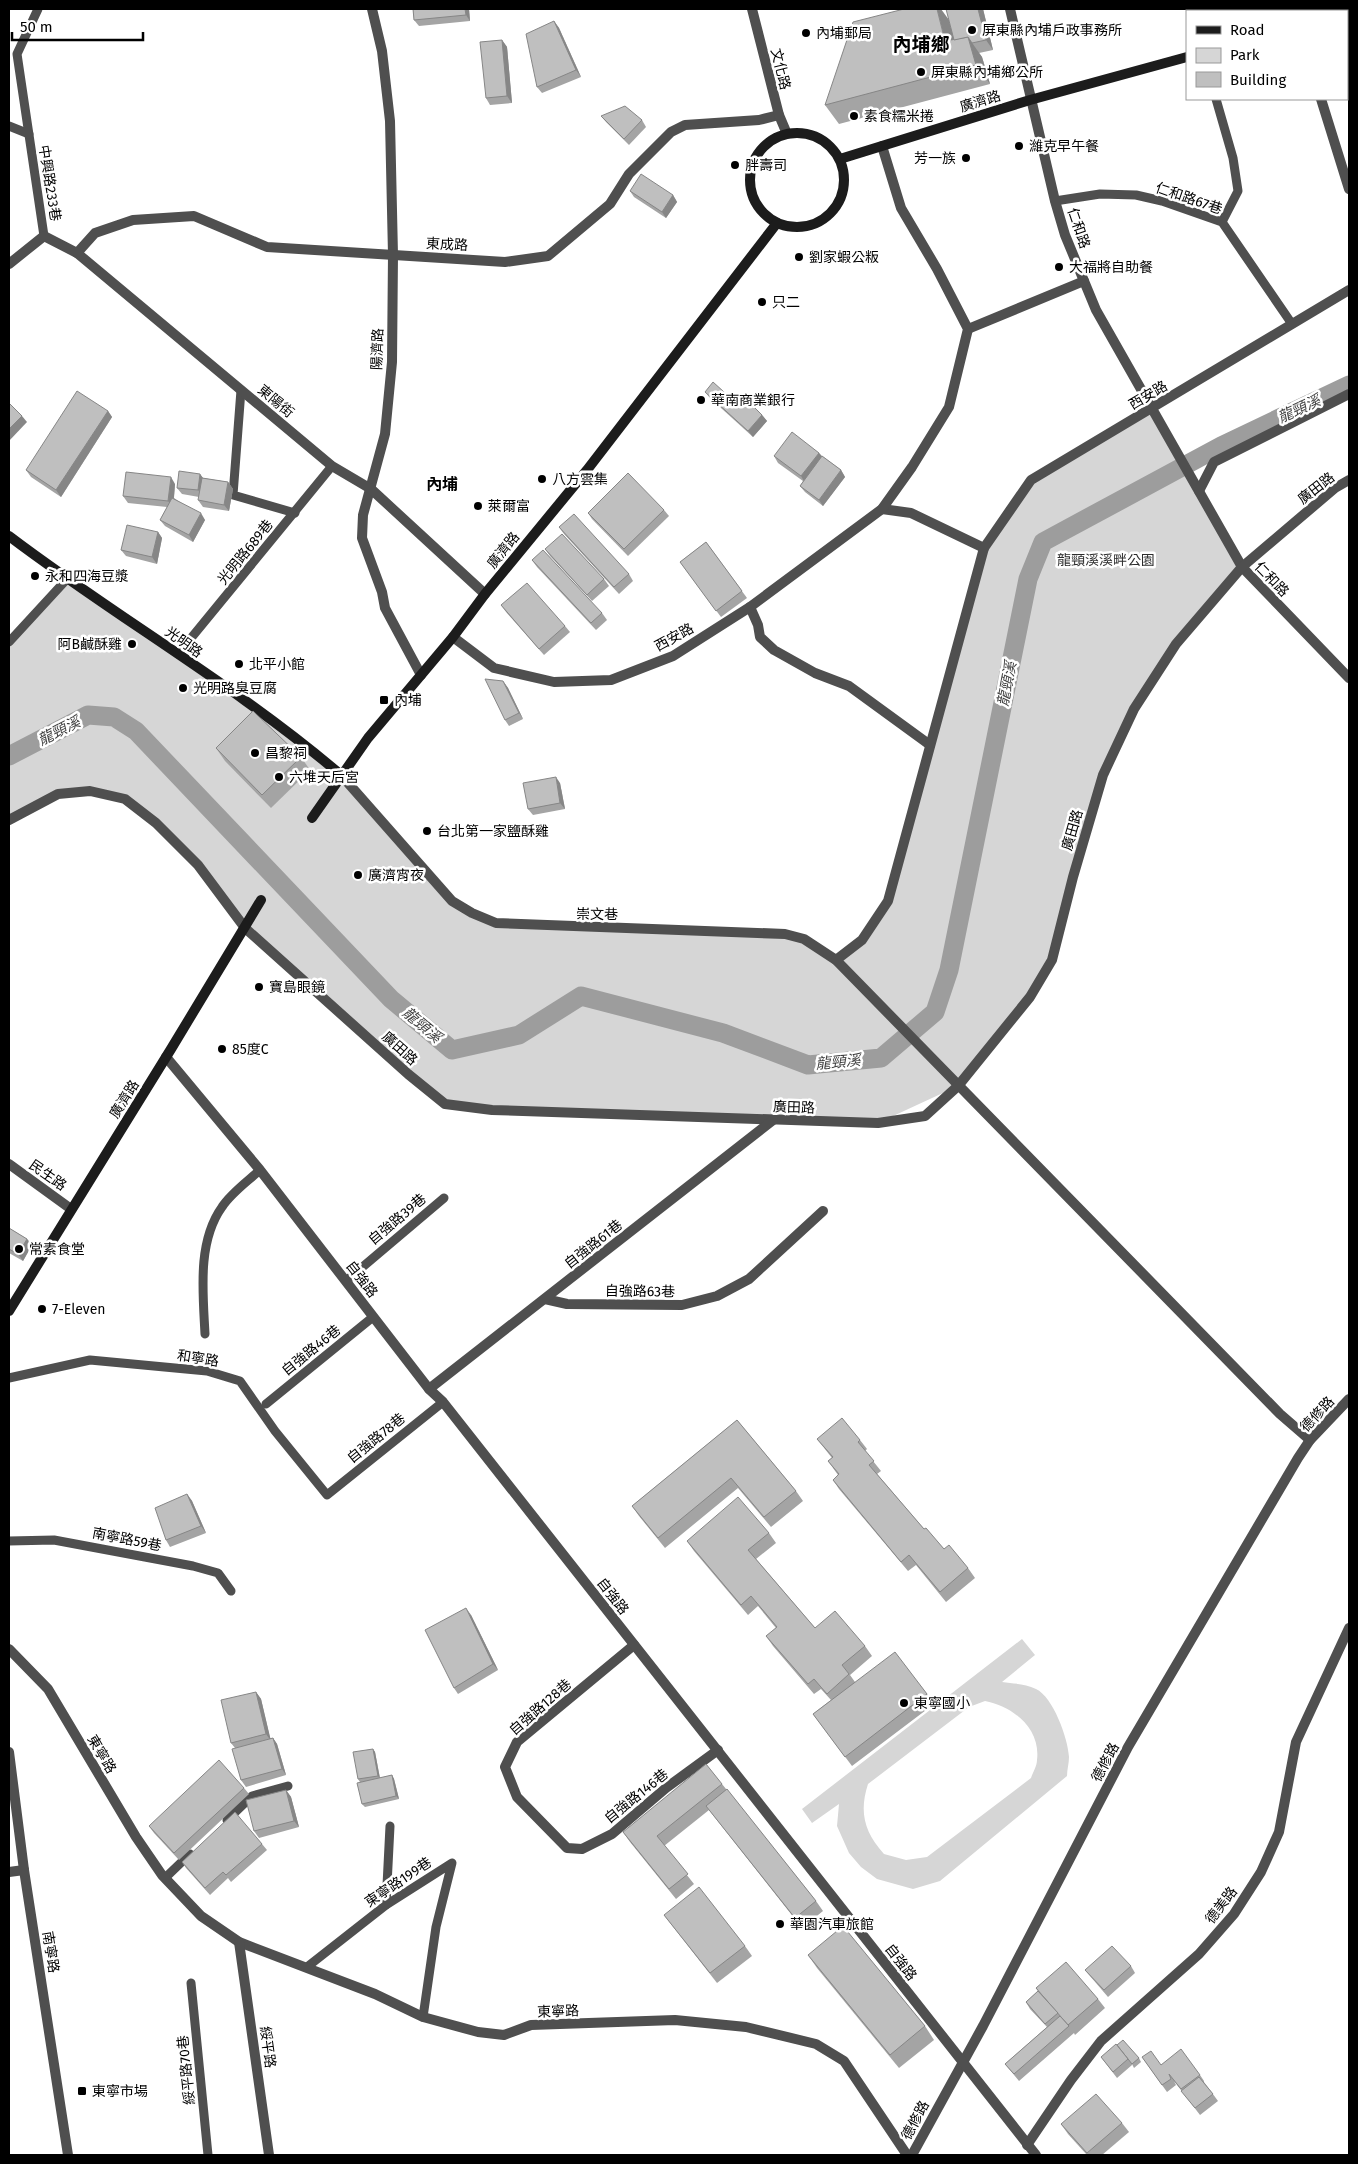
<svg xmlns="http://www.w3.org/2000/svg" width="1358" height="2164" font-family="'Fira Sans','Noto Sans TC',sans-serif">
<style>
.green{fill:#d6d6d6;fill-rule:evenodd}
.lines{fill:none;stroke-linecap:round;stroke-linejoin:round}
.canal{stroke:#9d9d9d;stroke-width:19}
.service{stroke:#4f4f4f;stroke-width:9}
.minor{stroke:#4f4f4f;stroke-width:10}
.tertiary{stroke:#4f4f4f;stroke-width:10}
.secondary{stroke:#1c1c1c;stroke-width:10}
.wall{fill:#a4a4a4}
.shaded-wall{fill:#868686}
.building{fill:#bfbfbf;stroke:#868686}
.poi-dot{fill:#000;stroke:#fff;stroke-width:2}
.labels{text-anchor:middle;stroke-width:5;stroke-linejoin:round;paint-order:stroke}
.poi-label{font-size:14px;fill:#000;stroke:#fff;text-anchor:start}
.street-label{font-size:14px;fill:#000;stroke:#fff}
.park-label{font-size:14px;fill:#2d2d2d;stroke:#fff}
.water-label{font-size:15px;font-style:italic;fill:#3e3e3e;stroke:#fff}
.quarter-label{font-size:16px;font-weight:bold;fill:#000;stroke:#fff}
.district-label{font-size:19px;font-weight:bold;fill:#000;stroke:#fff}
</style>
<rect width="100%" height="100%" fill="#fff"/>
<g class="green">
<polygon points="1153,408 1242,567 1176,644 1134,709 1103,775 1052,960 958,1086 878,1123 445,1104 245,928 198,865 125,800 90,791 58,794 9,820 9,642 67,579 342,769 452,901 496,923 785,934 836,960 862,940 888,901 984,548 1031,480"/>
<path d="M1022,1639L1035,1655L1002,1682C1013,1684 1025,1683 1036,1689C1053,1697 1068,1738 1069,1757C1069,1763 1067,1770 1067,1776L940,1881L913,1889L877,1879L861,1867L849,1853L837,1826L839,1804L812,1823L802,1809ZM985,1701C1012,1706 1041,1728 1037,1760C1037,1766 1033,1772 1031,1778L927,1857L906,1860L884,1854C864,1832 859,1812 868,1784L969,1707Z"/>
</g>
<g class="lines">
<polyline class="canal" points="9,756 88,715 114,717 136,731 391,999 452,1050 519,1035 581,996 723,1033 808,1065 881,1058 935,1012 949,970 1028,579 1043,542 1221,446 1349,385"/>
<g class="service">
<polyline points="38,9 17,54 44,236"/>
<polyline points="1216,99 1233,158 1238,191 1222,222"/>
<polyline points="9,126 29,134"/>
<polyline points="1055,201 1100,194 1136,195 1162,201 1222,222 1292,324"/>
<polyline points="241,390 233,495 295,513"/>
<polyline points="9,642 67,579"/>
<polyline points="178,654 332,466"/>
<polyline points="346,1281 444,1198"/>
<path d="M205,1334C203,1293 197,1242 222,1207C231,1193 248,1181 260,1170"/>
<polyline points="9,1378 90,1360 207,1371 240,1381 275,1431 327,1495 443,1402"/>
<polyline points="266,1404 373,1317"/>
<polyline points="9,1541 54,1540 193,1566 218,1573 231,1591"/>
<polyline points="227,1820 252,1796 288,1786"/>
<polyline points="165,1878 190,1854"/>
<polyline points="386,1905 390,1826"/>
<polyline points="307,1967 386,1905 452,1863 436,1927 423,2017"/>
<polyline points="191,1983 208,2155"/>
</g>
<g class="minor">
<polyline points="372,9 382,51 390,121 393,255 392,362 385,434 363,515 362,538 382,592 385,608 421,675"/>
<polyline points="1010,9 1055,201 1065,235 1096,310 1242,567 1349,678"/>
<polyline points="1228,9 1229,11"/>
<polyline points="1321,99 1349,189"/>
<polyline points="77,253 95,233 133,220 194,216 267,247 505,262 548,256 610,204 629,174 671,132 685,125 759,120 779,115"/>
<polyline points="9,264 44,236 77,253 332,466 371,489 485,594"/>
<polyline points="968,329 1084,281"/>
<polyline points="1199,491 1214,462 1349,394"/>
<polyline points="882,509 911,513 984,548"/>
<polyline points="750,607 758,625 760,637 774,650 815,673 849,686 930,745"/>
<polyline points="453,637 494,668 554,682 611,680 673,656 750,607 882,509 912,467 949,407 968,329 937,269 901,208 882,146"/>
<polyline points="341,775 452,901 472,913 496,923 785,934 804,939 836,960 1280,1414 1310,1440"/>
<polyline points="9,820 58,794 90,791 125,799 156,823 198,865 245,928 408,1074 445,1104 492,1110 878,1123 925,1116 958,1086 1030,997 1052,960 1073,877 1103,775 1134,709 1176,644 1242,567 1335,488 1349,480"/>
<polyline points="836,960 862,940 888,901 984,548 1031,480 1349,290"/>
<polyline points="9,1164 71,1209"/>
<polyline points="545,1299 567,1304 682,1305 717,1296 749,1279 823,1211"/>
<polyline points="429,1389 773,1120"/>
<polyline points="634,1645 517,1742 505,1767 517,1797 567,1848 582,1849 612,1834 666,1788 718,1750"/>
<polyline points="9,1649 48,1689 136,1837 162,1875 201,1916 239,1942 375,1994 423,2017 478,2032 504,2035 531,2025 675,2020 746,2027 816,2044 844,2061 907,2155"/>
<polyline points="9,1872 24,1870"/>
<polyline points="239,1942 269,2155"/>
<polyline points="1027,2145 1071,2080 1101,2041 1199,1954 1234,1914 1261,1872 1279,1832 1296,1742 1349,1628"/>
<polyline points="912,2155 983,2026 1128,1747 1298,1458 1310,1440 1349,1399"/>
</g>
<g class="tertiary">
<polyline points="752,9 779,115 787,134"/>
<polyline points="166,1057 260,1170 429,1389 443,1402 1036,2155"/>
<polyline points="9,1752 24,1870 68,2155"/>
</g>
<g class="secondary">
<polyline points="1347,12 1349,11"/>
<circle cx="797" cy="180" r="47"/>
<polyline points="840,159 1030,100 1187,57"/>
<path d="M9,536C117,618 237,686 341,775"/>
<polyline points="312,818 368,738 453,637 485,594 587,470 777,223"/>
<polyline points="9,1311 171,1049 261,900"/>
</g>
</g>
<g class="wall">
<polygon points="413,9 469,9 470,21 419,26 414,20"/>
<polygon points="983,9 993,50 979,53 982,57 990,84 839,124 825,105"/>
<polygon points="554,21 559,28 581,77 542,93 537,87"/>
<polygon points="502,40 507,47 512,103 490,105 486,98"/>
<polygon points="601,116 642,120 646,127 629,145 606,122"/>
<polygon points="630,191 673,195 677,202 666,218 634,197"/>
<polygon points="705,392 748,406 762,415 767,421 753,437 710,398"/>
<polygon points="108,411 112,417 61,497 31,477 26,470"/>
<polygon points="819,453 822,456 841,470 845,477 823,506 805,492 800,486 803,481 778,463 774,456"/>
<polygon points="200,474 203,478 228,482 233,489 229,511 203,507 198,500 199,497 182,494 177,488"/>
<polygon points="175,484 174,498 205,520 193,542 165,526 160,520 167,507 128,503 123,496"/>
<polygon points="664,510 669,516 628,556 592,519 588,513"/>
<polygon points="559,527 629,574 633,581 619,594 564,534"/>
<polygon points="158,532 162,538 157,564 126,556 121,550"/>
<polygon points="706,542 747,598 721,617 680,562"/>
<polygon points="545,549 604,579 609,586 592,601 550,556"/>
<polygon points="532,560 602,613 607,620 596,630 537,567"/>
<polygon points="501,605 565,626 570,632 544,655 506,612"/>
<polygon points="503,681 508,688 523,719 509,726 505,720"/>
<polygon points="216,748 301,757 310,770 271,808 225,761"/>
<polygon points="560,783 565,809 533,815 528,809"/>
<polygon points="9,1228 27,1239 32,1245 23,1261 9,1253"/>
<polygon points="737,1420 796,1491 803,1501 771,1527 738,1488 665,1548 639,1516 632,1506"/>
<polygon points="817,1439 860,1440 867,1449 865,1451 881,1471 877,1474 924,1529 944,1549 968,1568 975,1578 946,1602 916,1565 908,1571 839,1489 833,1480 838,1475 828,1461 832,1458"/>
<polygon points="187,1494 192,1501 206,1533 170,1547 166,1540"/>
<polygon points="769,1533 776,1543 756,1559 815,1628 865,1646 872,1656 850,1675 855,1682 927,1694 934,1704 852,1766 813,1714 831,1700 821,1689 814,1694 773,1646 766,1636 776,1628 758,1606 748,1615 694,1551 687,1541"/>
<polygon points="471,1615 498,1670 458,1694 454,1688"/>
<polygon points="256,1692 261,1699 270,1738 273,1738 277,1744 286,1775 246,1787 241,1780 235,1748 231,1743"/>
<polygon points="373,1749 375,1752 380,1778 392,1775 394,1779 399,1799 365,1807 362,1804 360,1782 358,1779"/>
<polygon points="722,1784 816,1901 823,1911 802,1928 709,1810 664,1846 694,1884 676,1899 630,1842 623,1832"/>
<polygon points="244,1788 249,1794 179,1860 154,1833 149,1826"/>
<polygon points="286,1790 291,1797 299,1827 259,1838 254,1831"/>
<polygon points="262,1844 267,1850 231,1882 228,1878 210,1895 186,1868 182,1862"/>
<polygon points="664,1915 745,1946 752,1956 717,1983"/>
<polygon points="808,1955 925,2026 934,2040 899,2068 817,1968"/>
<polygon points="1131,1966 1135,1973 1108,1997 1090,1976 1085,1970"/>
<polygon points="1036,1988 1098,1999 1105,2008 1075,2035 1074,2033 1019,2081 1005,2064 1047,2027 1030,2009 1026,2002 1038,1991"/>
<polygon points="1117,2045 1139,2058 1141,2062 1134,2068 1132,2064 1132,2065 1117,2078 1101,2057"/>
<polygon points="1142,2057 1161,2065 1200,2075 1204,2081 1204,2082 1218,2101 1200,2115 1174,2081 1176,2085 1167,2092"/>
<polygon points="1122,2123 1129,2132 1102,2155 1087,2155 1068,2134 1061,2124"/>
</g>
<g class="shaded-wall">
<polygon points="465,9 469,9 470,21 466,15"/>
<polygon points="937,9 941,9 949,20 959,60 945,41"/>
<polygon points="978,9 983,9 993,50 986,40"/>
<polygon points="554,21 559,28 581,77 576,70"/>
<polygon points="968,37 982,57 990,84 976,65"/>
<polygon points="502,40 507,47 512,103 507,96"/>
<polygon points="673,195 677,202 666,218 662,212"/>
<polygon points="108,411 112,417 61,497 56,490"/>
<polygon points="762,415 767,421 753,437 748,431"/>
<polygon points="22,416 27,422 9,441 9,429"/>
<polygon points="819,453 824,459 805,483 801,476"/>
<polygon points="841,470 845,477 823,506 819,500"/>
<polygon points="200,474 205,481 203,497 198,490"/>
<polygon points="171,477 175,484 173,508 168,501"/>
<polygon points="228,482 233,489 229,511 224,505"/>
<polygon points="201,513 205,520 193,542 189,535"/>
<polygon points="158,532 162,538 157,564 152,557"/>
<polygon points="503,681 508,688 523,719 519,713"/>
<polygon points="556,777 560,783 565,809 560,803"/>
<polygon points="27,1239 32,1245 23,1261 18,1254"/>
<polygon points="187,1494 192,1501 206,1533 201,1526"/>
<polygon points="466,1608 471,1615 498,1670 493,1664"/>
<polygon points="256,1692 261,1699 271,1741 266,1734"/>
<polygon points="273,1738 277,1744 286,1775 282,1769"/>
<polygon points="373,1749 375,1752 380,1779 378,1776"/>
<polygon points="392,1775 394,1779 399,1799 396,1796"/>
<polygon points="286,1790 291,1797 299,1827 294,1821"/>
</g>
<g class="building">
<polygon points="413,9 465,9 466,15 414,20"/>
<polygon points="904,9 937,9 945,41 968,37 976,65 825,105 853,22"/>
<polygon points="946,9 978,9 986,40 972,43 968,37 954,40"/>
<polygon points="554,21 576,70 537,87 526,34"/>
<polygon points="502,40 507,96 486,98 480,42"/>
<polygon points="625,106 642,120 624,139 601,116"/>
<polygon points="641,174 673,195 662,212 630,191"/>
<polygon points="713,382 734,401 737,397 748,406 750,403 762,415 748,431 705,392"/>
<polygon points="77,391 108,411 56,490 26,470"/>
<polygon points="9,403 22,416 9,429"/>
<polygon points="792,432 819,453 801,476 774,456"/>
<polygon points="822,456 841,470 819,500 800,486"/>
<polygon points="179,471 200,474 198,490 177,488"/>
<polygon points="126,472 171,477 168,501 123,496"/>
<polygon points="628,473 664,510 624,549 588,513"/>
<polygon points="202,478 228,482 224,505 198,500"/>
<polygon points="172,498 201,513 189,535 160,520"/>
<polygon points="574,514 629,574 614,587 559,527"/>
<polygon points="127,525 158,532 152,557 121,550"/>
<polygon points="562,534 604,579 587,595 545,549"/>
<polygon points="706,542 742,591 716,611 680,562"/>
<polygon points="543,550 602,613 591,623 532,560"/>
<polygon points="527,583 565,626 539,649 501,605"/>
<polygon points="485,679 503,681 519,713 505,720"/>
<polygon points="253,711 301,757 262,795 216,748"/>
<polygon points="556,777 560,803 528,809 523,783"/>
<polygon points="9,1228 27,1239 18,1254 9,1249"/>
<polygon points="842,1418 860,1440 858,1442 874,1461 869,1465 924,1529 926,1528 944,1549 949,1545 968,1568 940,1592 909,1555 901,1562 833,1480 839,1474 828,1461 833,1457 817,1439"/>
<polygon points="737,1420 796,1491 764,1517 731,1478 658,1538 632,1506"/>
<polygon points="187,1494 201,1526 166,1540 155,1508"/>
<polygon points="738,1497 769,1533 748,1550 815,1628 835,1611 865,1646 842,1665 849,1674 827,1694 814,1679 808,1684 766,1636 777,1627 751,1596 741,1605 687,1541"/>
<polygon points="466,1608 493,1664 454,1688 425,1630"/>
<polygon points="895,1652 927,1694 845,1757 813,1714"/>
<polygon points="256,1692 266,1734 231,1743 221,1700"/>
<polygon points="273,1738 282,1769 241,1780 232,1749"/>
<polygon points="373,1749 378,1776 358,1779 353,1752"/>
<polygon points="219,1760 244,1788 174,1853 149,1826"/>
<polygon points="706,1764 722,1784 657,1836 688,1874 669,1889 623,1832"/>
<polygon points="392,1775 396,1796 362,1804 357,1783"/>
<polygon points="727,1789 816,1901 795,1918 706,1806"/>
<polygon points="286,1790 294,1821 254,1831 246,1800"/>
<polygon points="235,1812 262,1844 226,1875 223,1872 205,1888 182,1862"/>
<polygon points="699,1887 745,1946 710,1973 664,1915"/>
<polygon points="843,1926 925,2026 890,2055 808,1955"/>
<polygon points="1112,1946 1131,1966 1104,1990 1085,1970"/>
<polygon points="1066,1962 1098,1999 1068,2025 1036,1988"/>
<polygon points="1038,1991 1058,2013 1045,2024 1026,2002"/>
<polygon points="1060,2016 1069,2026 1014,2074 1005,2064"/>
<polygon points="1123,2040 1139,2058 1132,2064 1117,2045"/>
<polygon points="1116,2044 1128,2059 1113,2072 1101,2057"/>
<polygon points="1181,2049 1200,2075 1181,2089 1169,2074 1171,2079 1162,2085 1142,2057 1151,2051 1161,2065"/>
<polygon points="1199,2077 1213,2094 1195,2108 1181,2091"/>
<polygon points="1096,2094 1122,2123 1087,2153 1061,2124"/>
</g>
<g class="poi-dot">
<circle cx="972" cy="30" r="5"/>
<circle cx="806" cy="33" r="5"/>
<circle cx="921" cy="72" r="5"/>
<circle cx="854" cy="116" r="5"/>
<circle cx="1019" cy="146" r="5"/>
<circle cx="966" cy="158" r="5"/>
<circle cx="735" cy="165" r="5"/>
<circle cx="799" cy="257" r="5"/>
<circle cx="1059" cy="267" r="5"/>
<circle cx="762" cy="302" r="5"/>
<circle cx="701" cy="400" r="5"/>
<circle cx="542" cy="479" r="5"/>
<circle cx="478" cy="506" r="5"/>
<circle cx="35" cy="576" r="5"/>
<circle cx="132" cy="644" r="5"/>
<circle cx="239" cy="664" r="5"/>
<circle cx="183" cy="688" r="5"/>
<rect x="379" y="695" width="10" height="10" rx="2.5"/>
<circle cx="255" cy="753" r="5"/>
<circle cx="279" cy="777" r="5"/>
<circle cx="427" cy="831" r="5"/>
<circle cx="358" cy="875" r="5"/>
<circle cx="259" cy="987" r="5"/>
<circle cx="222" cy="1049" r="5"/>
<circle cx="19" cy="1249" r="5"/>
<circle cx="42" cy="1309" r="5"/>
<circle cx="904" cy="1703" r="5"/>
<circle cx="780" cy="1924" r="5"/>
<rect x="77" y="2086" width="10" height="10" rx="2.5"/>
</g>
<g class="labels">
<g class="poi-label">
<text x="982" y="35">屏東縣內埔戶政事務所</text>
<text x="816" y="38">內埔郵局</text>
<text x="931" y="77">屏東縣內埔鄉公所</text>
<text x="864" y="121">素食糯米捲</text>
<text x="1029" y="151">濰克早午餐</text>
<text x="956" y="163" text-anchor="end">芳一族</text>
<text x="745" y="170">胖壽司</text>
<text x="809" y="262">劉家蝦公粄</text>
<text x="1069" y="272">大福將自助餐</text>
<text x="772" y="307">只二</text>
<text x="711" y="405">華南商業銀行</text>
<text x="552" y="484">八方雲集</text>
<text x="488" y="511">萊爾富</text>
<text x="45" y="581">永和四海豆漿</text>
<text x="122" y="649" text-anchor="end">阿B鹹酥雞</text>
<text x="249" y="669">北平小館</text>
<text x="193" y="693">光明路臭豆腐</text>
<text x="394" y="705">內埔</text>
<text x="265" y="758">昌黎祠</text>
<text x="289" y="782">六堆天后宮</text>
<text x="437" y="836">台北第一家鹽酥雞</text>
<text x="368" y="880">廣濟宵夜</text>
<text x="269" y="992">寶島眼鏡</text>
<text x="232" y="1054">85度C</text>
<text x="29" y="1254">常素食堂</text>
<text x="52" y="1314">7-Eleven</text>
<text x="914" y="1708">東寧國小</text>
<text x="790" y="1929">華園汽車旅館</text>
<text x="92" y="2096">東寧市場</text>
</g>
<g class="street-label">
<text transform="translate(781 69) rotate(76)" y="5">文化路</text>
<text transform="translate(980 101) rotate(-17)" y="5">廣濟路</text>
<text transform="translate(50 183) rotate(81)" y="5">中興路233巷</text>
<text transform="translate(1189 198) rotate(19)" y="5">仁和路67巷</text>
<text transform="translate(1079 228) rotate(71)" y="5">仁和路</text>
<text transform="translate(447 244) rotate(3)" y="5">東成路</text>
<text transform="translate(377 349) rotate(-88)" y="5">陽濟路</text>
<text transform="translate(1148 395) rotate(-31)" y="5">西安路</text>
<text transform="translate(276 401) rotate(40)" y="5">東陽街</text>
<text transform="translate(1316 488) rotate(-38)" y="5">廣田路</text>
<text transform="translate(503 550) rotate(-51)" y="5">廣濟路</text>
<text transform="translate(245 552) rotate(-51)" y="5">光明路689巷</text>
<text transform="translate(1272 579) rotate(46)" y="5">仁和路</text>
<text transform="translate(674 637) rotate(-29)" y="5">西安路</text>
<text transform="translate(184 642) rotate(35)" y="5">光明路</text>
<text transform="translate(1072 830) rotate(-74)" y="5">廣田路</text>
<text transform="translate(597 914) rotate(1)" y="5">崇文巷</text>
<text transform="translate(400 1048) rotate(42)" y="5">廣田路</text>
<text transform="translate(124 1099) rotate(-58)" y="5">廣濟路</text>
<text transform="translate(794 1107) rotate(2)" y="5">廣田路</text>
<text transform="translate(48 1175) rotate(35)" y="5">民生路</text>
<text transform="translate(397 1219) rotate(-40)" y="5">自強路39巷</text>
<text transform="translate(593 1244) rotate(-38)" y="5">自強路61巷</text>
<text transform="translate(362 1279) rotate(52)" y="5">自強路</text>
<text transform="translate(640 1291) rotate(1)" y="5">自強路63巷</text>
<text transform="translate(311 1350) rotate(-39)" y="5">自強路46巷</text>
<text transform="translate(198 1358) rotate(9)" y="5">和寧路</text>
<text transform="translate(1317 1414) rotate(-47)" y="5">德修路</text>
<text transform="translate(376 1438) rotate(-39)" y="5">自強路78巷</text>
<text transform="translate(127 1539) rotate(11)" y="5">南寧路59巷</text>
<text transform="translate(613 1596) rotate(52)" y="5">自強路</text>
<text transform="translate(540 1707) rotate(-41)" y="5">自強路128巷</text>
<text transform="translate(102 1754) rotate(59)" y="5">東寧路</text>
<text transform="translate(1105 1762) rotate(-62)" y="5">德修路</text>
<text transform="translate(636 1796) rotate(-39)" y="5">自強路146巷</text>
<text transform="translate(398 1882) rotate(-34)" y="5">東寧路199巷</text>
<text transform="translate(1221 1905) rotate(-53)" y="5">德美路</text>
<text transform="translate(51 1952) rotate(81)" y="5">南寧路</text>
<text transform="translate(901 1962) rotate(52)" y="5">自強路</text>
<text transform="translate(558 2011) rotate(-2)" y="5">東寧路</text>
<text transform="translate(268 2047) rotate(82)" y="5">綏平路</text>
<text transform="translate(186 2070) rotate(-96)" y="5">綏平路70巷</text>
<text transform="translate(915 2120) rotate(-62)" y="5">德修路</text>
</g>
<g class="park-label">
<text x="1106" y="565">龍頸溪溪畔公園</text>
</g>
<g class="water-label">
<text transform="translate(1299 409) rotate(-25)" y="5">龍頸溪</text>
<text transform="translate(1007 684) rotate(-79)" y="5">龍頸溪</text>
<text transform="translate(59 731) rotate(-27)" y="5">龍頸溪</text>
<text transform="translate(422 1025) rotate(40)" y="5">龍頸溪</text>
<text transform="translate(838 1062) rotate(-5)" y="5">龍頸溪</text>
</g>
<g class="quarter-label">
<text x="442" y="490">內埔</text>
</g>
<g class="district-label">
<text x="921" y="51">內埔鄉</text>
</g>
</g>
<rect width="1358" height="2164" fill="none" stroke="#000000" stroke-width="20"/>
<rect x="1186" y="10" width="162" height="90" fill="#ffffff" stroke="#999999"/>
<rect x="1196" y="26" width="25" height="8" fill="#1c1c1c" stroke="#999999"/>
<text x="1230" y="35" font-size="15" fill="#000000">Road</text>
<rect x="1196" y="48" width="25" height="15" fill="#d6d6d6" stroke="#999999"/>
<text x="1230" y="60" font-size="15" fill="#000000">Park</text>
<rect x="1196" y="72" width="25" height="15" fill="#bfbfbf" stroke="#999999"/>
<text x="1230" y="85" font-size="15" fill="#000000">Building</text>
<path d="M12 32v8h131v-8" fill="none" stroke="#000000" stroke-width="2.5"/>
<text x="20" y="32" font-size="15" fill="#000000" stroke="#ffffff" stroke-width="4" paint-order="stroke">50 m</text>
</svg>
